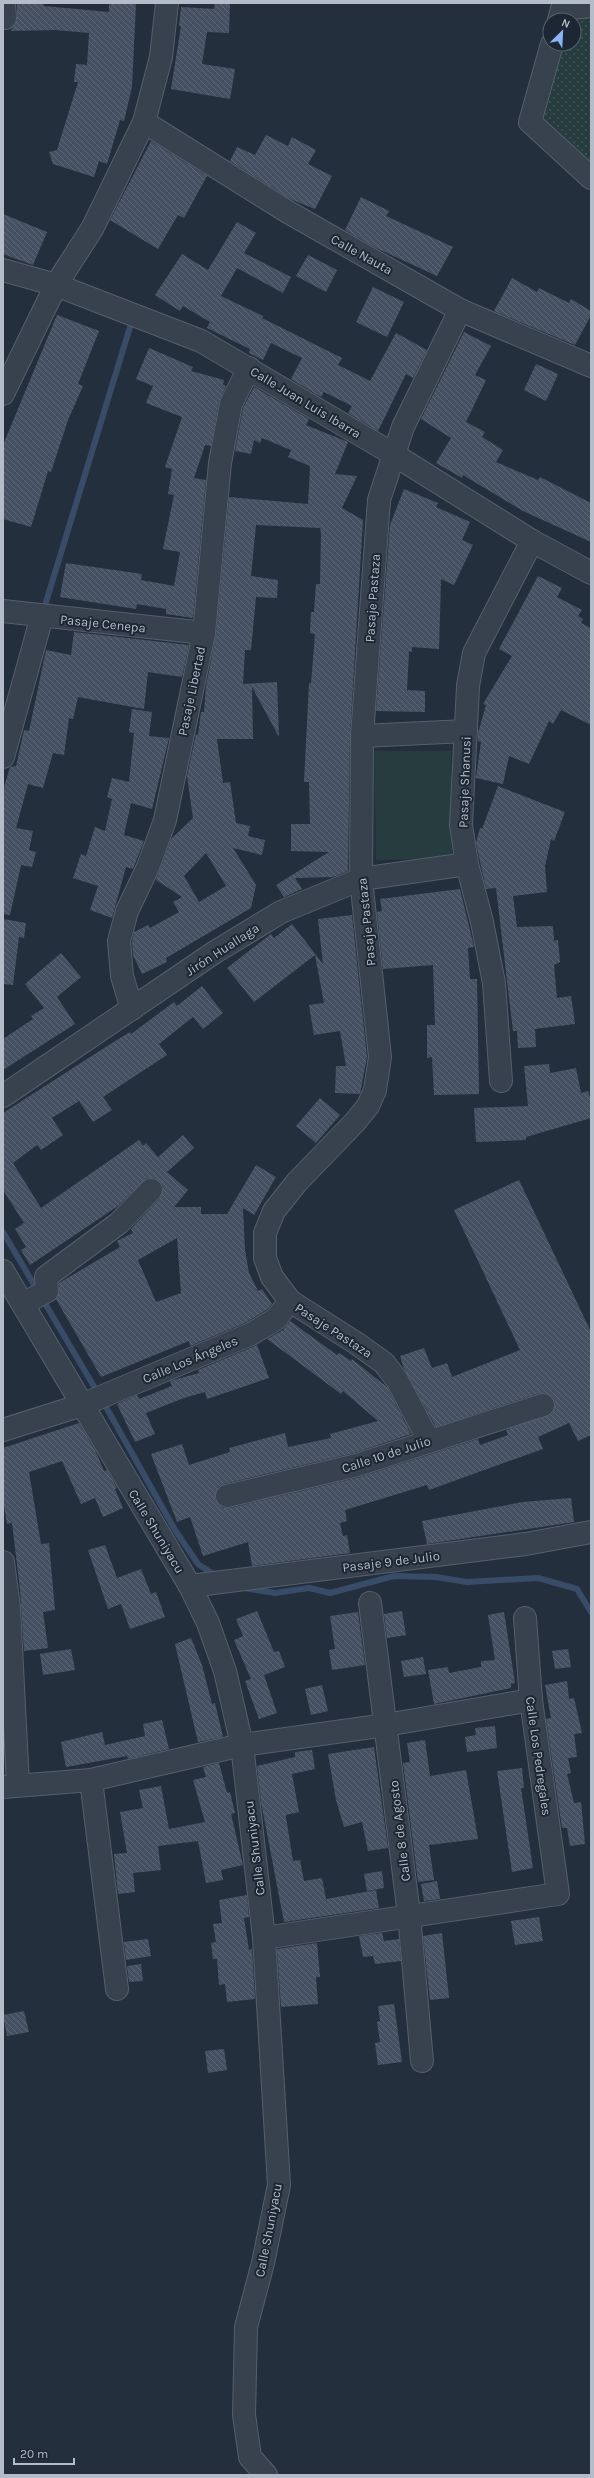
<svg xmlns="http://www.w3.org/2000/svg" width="594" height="2478" font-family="Karla,sans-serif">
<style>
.green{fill:#263c3f}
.park{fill:url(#park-dots)}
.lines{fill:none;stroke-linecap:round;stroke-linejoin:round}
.stream{stroke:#394c67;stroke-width:6}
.building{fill:url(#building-back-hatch);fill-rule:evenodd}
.minor-casing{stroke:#565f6c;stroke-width:24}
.minor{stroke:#38414e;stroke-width:22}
.labels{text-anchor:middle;stroke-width:4;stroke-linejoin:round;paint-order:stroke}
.street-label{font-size:13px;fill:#b4bcc9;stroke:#1d2633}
</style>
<defs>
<pattern id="park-dots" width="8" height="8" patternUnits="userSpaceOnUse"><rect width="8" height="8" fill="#263c3f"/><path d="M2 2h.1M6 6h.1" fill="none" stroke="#435659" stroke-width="1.8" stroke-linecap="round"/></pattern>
<pattern id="building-back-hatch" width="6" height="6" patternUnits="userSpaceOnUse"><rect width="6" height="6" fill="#455162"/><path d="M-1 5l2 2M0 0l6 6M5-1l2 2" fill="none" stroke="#5d6877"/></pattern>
</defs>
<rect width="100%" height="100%" fill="#242f3e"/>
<polygon class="green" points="374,751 451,751 452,859 376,860"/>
<polygon class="park" points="591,11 591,171 537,121 558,44 574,44 574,20 564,20"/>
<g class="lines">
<g class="stream">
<polyline points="43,612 130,327"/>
<polyline points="3,1232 106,1407 175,1530 198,1564 218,1577"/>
<polyline points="244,1588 275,1593 309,1588 330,1593 394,1576 436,1577 467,1582 538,1578 577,1589 591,1612"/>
</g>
</g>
<g class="building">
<polygon points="17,3 43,3 44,6 109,12 109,3 136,3 132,87 124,121 120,120 107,164 99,161 94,177 53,164 49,152 57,150 78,82 74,82 76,64 87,65 89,33 55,30 11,31 17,18"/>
<polygon points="215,3 230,3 229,33 207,32 202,64 235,69 230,99 171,89 181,26 179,26 181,7 214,9"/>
<polygon points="266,135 288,146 292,137 316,150 308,164 332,176 315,209 290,199 230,161 237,147 255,155"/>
<polygon points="151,141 207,176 184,218 178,215 158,249 110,220"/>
<polygon points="361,197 389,211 386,216 453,247 437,276 374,247 345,230"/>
<polygon points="3,214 47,232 33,265 3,254"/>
<polygon points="237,222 256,233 244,253 291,277 283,293 237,268 221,296 263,316 262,318 342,358 338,365 370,381 396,333 427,350 413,378 406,374 378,431 348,413 352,406 324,392 321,397 291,379 302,358 271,343 263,360 249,353 250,349 207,328 210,322 183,306 180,311 155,295 182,254 208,270"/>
<polygon points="308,255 337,270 326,292 296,276"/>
<polygon points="512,278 537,292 539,288 569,303 571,299 591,311 591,315 575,345 494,311"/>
<polygon points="373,287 404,302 387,337 356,322"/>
<polygon points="57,315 99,331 78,384 83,386 68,420 51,472 48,471 31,527 3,519 3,445"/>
<polygon points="464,332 491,346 475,375 486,380 466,422 485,432 482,437 503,450 496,462 538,480 540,477 591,503 591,542 523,511 463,475 462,478 436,463 451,438 421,419"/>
<polygon points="149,348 193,367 191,371 224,380 223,385 226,386 219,402 211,446 205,445 194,478 206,480 193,618 166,614 166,609 137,604 136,609 60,597 66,563 142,574 141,580 174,586 180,552 163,549 174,495 168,494 172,469 165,467 182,417 146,403 153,386 136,379"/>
<polygon points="536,364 558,374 546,401 524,390"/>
<path d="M254,387L309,419L306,425L348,442L335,474L357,476L342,508L363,520L350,735L348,871L333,877L295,878L302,889L284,897L276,885L329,852L291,851V824H310L309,782H304L309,683H311L315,634L310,633L311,612H314L316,584H320L321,533L320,528L256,525L251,576L278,580L277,598L256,597L251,650H245L243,684L277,682L279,737L252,687L253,739H217L223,783L230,782L236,823L250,826L248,836L265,840L262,855L233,848L256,885L251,908L166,958L167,962L142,974L133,955L132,942L134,932L148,925L150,928L179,912L173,902L182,897L156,880L171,839L193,818L187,776L196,734L198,735L201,712H204L206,686L216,634L229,497L308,504L310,466L288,457L291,450L262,438L260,443L254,440L251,454L235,451L243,408ZM206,853L226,886L199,902L184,876Z"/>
<polygon points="404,489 438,503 436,507 470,522 462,540 473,545 454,585 441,579 439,649 412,647 412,652 409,651 407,690 425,691 425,712 376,711 390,525"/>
<polygon points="538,576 562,588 557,597 582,610 578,616 583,619 581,623 591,628 591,725 561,710 553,724 549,721 529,764 509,756 503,784 476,778 481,742 478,741 478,733 486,705 483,704 512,656 499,649"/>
<polygon points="74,632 189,645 182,677 148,672 144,709 78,697 73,719 69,718 64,755 53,753 43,788 28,784 16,828 33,831 29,850 36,852 32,867 21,865 10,915 3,914 3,790 10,767 16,766 24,730 29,731 46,650 71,655"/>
<polygon points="132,709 152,712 149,736 169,738 152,809 131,803 124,835 144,841 133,869 126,867 112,918 90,910 98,886 73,878 81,854 86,856 95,827 105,831 112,799 107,797 112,778 129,782 134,733 129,732"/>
<polygon points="498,786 565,812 554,841 551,839 545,866 547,892 513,896 517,927 553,926 554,941 558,940 560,962 554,965 557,998 571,996 575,1024 535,1029 536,1047 518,1048 517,1031 513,1031 496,888 486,889 476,843 480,828 482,829"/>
<polygon points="460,889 474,947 468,948 470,979 477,979 479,1094 434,1095 432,1057 427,1058 427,1025 435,1025 433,965 383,969 377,912 382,911 380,899"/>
<polygon points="352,915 367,1057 360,1094 335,1093 336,1066 346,1066 340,1031 314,1035 309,1005 324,1003 315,955 254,1002 227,968 271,934 274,938 292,924 323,964 318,919"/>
<polygon points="3,919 26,923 24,938 19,937 13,985 3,984"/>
<polygon points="61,953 81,977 57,997 75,1024 3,1070 3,1039 33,1019 31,1016 44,1008 25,984"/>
<path d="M202,986L223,1013L203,1029L193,1017L159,1044L167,1055L103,1097L112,1110L93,1122L79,1101L52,1118L63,1135L41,1150L37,1145L13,1163L41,1208L139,1140L143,1146L146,1143L158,1157L183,1135L194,1148L167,1172L188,1190L174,1207H201V1214H227L256,1165L276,1177L254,1215L243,1208L245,1250L249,1273L258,1291L262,1289L272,1304L268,1309L245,1323L190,1346L189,1341L101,1377L56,1299L59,1291V1283L120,1247L117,1241L133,1233L131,1229L160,1198L163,1186L154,1178H147L118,1206L30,1265L21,1250L26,1247L15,1229L24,1223L3,1190V1113L112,1043L130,1032L131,1034L174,1002L177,1006ZM177,1238L181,1293L156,1302L138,1260Z"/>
<polygon points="549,1064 550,1073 576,1068 581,1093 588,1091 591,1101 591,1118 526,1137 526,1140 476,1142 474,1108 528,1106 524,1066"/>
<polygon points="320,1098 340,1115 316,1143 296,1126"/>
<polygon points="519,1180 591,1332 591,1435 578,1441 569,1423 538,1437 543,1449 429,1490 427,1485 345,1510 347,1521 340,1523 343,1536 347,1535 350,1553 252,1566 248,1542 203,1556 190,1517 177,1522 151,1454 182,1444 189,1465 230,1452 229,1448 285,1433 288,1447 331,1438 330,1434 378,1421 343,1391 341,1394 267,1339 283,1330 290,1321 337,1355 339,1353 351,1361 352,1359 387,1387 411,1434 354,1453 224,1484 218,1487 215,1499 223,1508 230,1508 360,1477 478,1439 480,1445 508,1435 506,1430 552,1413 555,1401 546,1393 540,1393 436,1427 404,1369 400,1356 424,1348 432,1368 447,1363 452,1377 520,1350 454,1210"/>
<polygon points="257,1345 269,1378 207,1399 205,1392 184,1398 146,1413 155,1434 135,1442 117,1404 137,1395 139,1399 172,1386 170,1381 199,1373 198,1370"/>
<polygon points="79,1423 96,1452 104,1471 107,1470 116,1486 117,1488 115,1489 123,1508 103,1517 95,1498 81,1504 62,1461 29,1472 41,1544 49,1543 55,1610 43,1612 48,1648 24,1651 20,1589 12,1523 7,1524 3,1500 3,1448"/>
<polygon points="571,1498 574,1522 427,1544 422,1521 523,1502"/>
<polygon points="105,1545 117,1578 141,1569 151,1594 156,1592 165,1617 130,1629 121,1604 108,1609 88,1550"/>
<polygon points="257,1611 274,1652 279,1651 285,1667 264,1675 277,1713 259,1719 245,1681 251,1679 234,1640 243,1636 236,1619"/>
<polygon points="402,1611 406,1635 387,1638 384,1614"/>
<polygon points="358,1612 365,1665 332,1670 329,1650 335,1649 330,1616"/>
<polygon points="504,1612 515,1683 511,1684 511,1688 434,1704 428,1670 448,1667 449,1673 481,1667 481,1661 495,1660 488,1615"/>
<polygon points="191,1638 202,1665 212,1704 215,1703 223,1737 198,1742 175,1644"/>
<polygon points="71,1649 75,1670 43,1675 40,1654"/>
<polygon points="568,1649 571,1667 555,1669 552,1651"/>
<polygon points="423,1657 426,1674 404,1677 401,1661"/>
<polygon points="567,1681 569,1699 574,1698 582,1733 574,1734 577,1757 568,1758 571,1773 567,1774 574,1803 581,1802 585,1844 570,1846 567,1828 562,1828 546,1719 551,1718 545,1685"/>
<polygon points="322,1685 328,1711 311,1715 305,1689"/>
<polygon points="162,1720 169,1749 128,1759 127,1756 66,1767 61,1742 102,1732 105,1745 145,1736 143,1724"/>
<polygon points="495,1726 497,1748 467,1752 465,1737 476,1735 475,1728"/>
<polygon points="425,1740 430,1776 466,1770 478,1839 429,1845 434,1880 418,1882 403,1763 410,1762 407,1743"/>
<polygon points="374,1747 388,1848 368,1851 362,1822 344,1827 336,1800 328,1754"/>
<polygon points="312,1750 315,1769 292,1774 299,1812 286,1815 286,1817 293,1861 300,1860 304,1881 322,1878 326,1899 376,1890 379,1908 284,1922 261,1802 257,1766 295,1757 295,1752"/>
<polygon points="219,1763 227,1793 230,1792 235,1813 231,1814 243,1865 221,1870 223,1880 206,1883 198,1841 158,1846 161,1870 133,1873 135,1892 118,1894 114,1854 127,1853 120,1812 143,1808 139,1790 161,1786 169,1829 205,1822 193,1780 206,1777 203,1767"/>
<polygon points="522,1768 524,1788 521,1788 533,1868 512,1872 497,1771"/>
<polygon points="382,1871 384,1888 367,1891 364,1874"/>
<polygon points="437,1881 440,1899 424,1901 421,1884"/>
<polygon points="247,1895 249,1917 244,1918 249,1950 252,1949 255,1999 227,2002 225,1984 219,1985 217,1959 213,1959 211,1943 216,1942 213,1924 222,1923 219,1900"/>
<polygon points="539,1917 543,1941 515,1945 511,1921"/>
<polygon points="382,1933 384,1941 399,1939 401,1961 375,1964 373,1956 363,1957 359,1936"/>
<polygon points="442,1933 449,1998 430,2000 423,1936"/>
<polygon points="148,1939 151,1956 126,1960 124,1942"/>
<polygon points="317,1943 320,1977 316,1977 318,2004 281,2007 277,1949"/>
<polygon points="141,1964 143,1981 129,1982 127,1966"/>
<polygon points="394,2004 402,2062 378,2065 375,2043 380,2042 377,2022 380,2021 378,2006"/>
<polygon points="24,2011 29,2032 7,2036 3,2015"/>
<polygon points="224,2049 227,2070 208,2073 205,2051"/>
</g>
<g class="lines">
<defs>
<g id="minor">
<polyline points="4,3 5,18"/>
<polyline points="559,20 562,9 591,6"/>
<polyline points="552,44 530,122 591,178"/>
<polyline points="144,122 288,212 460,310 591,366"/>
<polyline points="3,270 56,285 201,341 393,454 532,541 591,573"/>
<polyline points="3,394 56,285 92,229 144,122 161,57 167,3"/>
<polyline points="3,611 204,633"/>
<polyline points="362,736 466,731"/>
<polyline points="3,757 42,616"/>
<polyline points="132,1009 122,976 119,941 127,911 148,867 165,820 204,633 220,463 231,404 249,368"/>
<polyline points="501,1081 494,983 482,922 467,864 461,825 468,686 474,653 532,541"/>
<polyline points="3,1096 215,952 281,912 361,879 467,864"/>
<polyline points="3,1271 190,1586 208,1623 225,1671 242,1745 264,1938 279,2185 263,2263 246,2327 244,2415 250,2457 266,2475"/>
<polyline points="23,1304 47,1291 46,1277 119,1223 151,1190"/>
<polyline points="3,1430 82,1405 251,1334 276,1319 290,1301"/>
<polyline points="429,1441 397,1380 384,1363 356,1343 290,1301 272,1277 265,1258 265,1233 274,1211 297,1182 355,1122 368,1106 375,1090 380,1057 361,879 362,736 379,500 403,427 460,310"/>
<polyline points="227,1496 357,1465 543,1405"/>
<polyline points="3,1562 9,1608 18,1785"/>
<polyline points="190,1586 526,1544 591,1532"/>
<polyline points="370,1603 409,1915 422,2061"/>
<polyline points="91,1780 117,1989"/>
<polyline points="3,1787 91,1780 242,1745 386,1725 531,1700"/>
<polyline points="264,1938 558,1894 531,1700 525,1618"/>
</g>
</defs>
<use href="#minor" class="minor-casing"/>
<use href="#minor" class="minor"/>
</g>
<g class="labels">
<g class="street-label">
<text transform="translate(362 254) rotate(29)" y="5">Calle Nauta</text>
<text transform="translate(306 402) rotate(31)" y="5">Calle Juan Luis Ibarra</text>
<text transform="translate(372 598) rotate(-86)" y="5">Pasaje Pastaza</text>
<text transform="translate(103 623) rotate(6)" y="5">Pasaje Cenepa</text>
<text transform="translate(191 691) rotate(-78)" y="5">Pasaje Libertad</text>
<text transform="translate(464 782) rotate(-88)" y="5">Pasaje Shanusi</text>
<text transform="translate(366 922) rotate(-96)" y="5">Pasaje Pastaza</text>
<text transform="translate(222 949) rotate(-33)" y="5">Jirón Huallaga</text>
<text transform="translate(334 1330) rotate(33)" y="5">Pasaje Pastaza</text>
<text transform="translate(190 1359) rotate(-23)" y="5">Calle Los Ángeles</text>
<text transform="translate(386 1454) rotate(-18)" y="5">Calle 10 de Julio</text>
<text transform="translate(157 1531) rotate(59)" y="5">Calle Shuniyacu</text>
<text transform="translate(391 1561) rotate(-7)" y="5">Pasaje 9 de Julio</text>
<text transform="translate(539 1756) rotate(82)" y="5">Calle Los Pedregales</text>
<text transform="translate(399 1831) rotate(-97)" y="5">Calle 8 de Agosto</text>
<text transform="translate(254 1848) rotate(-97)" y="5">Calle Shuniyacu</text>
<text transform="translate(268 2230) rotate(-79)" y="5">Calle Shuniyacu</text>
</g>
</g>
<rect width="594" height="2478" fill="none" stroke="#b4bcc9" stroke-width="8"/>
<g transform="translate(562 32) rotate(24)"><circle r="19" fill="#1d2633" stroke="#59626f"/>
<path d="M0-3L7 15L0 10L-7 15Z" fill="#8ab4f8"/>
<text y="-6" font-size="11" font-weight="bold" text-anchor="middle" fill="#b4bcc9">N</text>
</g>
<path d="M14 2458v6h60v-6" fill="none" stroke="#b4bcc9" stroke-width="2"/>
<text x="20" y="2458" font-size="12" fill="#b4bcc9" stroke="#1d2633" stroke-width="3" paint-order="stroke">20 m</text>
</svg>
